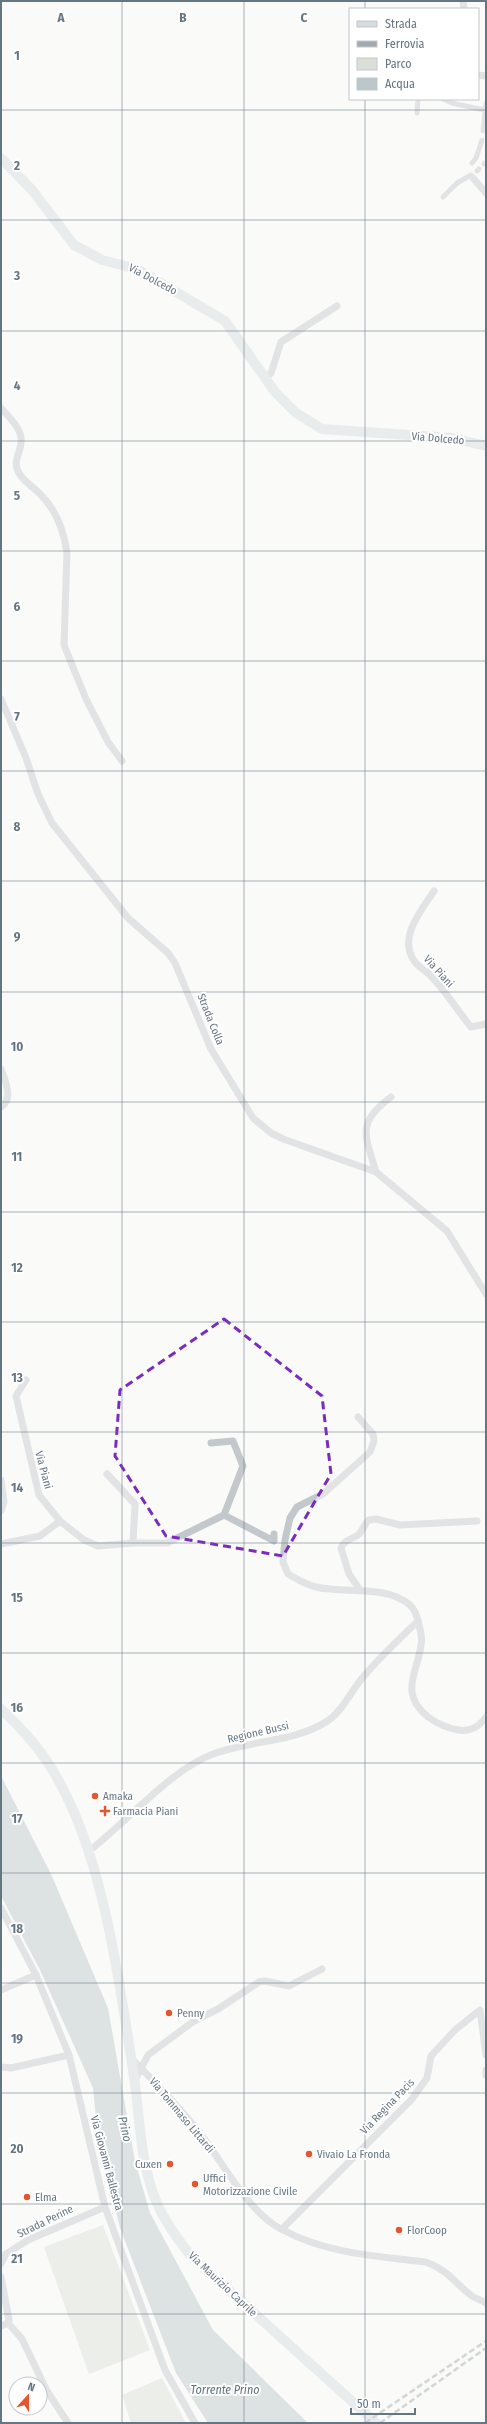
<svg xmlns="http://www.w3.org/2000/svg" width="487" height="2424" font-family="'Fira Sans Condensed',sans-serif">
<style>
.green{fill:#dadfd7}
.water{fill:#bbc7cb}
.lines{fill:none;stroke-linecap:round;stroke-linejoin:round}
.pedestrian{stroke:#c3c8cc;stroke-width:5}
.minor{stroke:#c3c8cc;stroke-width:7}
.secondary{stroke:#d6dbdf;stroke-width:10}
.rail{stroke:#a2aab0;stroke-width:2.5;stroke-dasharray:6 3;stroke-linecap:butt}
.marked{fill:none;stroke:#7b2cbf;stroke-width:3;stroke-dasharray:8 5;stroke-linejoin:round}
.grid{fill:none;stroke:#657683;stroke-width:1;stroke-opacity:0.55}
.poi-dot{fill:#e4572e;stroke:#fff;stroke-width:1.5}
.labels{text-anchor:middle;stroke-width:4;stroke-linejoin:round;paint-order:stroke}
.street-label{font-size:11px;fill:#657683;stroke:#fff}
.poi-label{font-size:11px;fill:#657683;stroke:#fff;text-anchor:start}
.water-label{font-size:12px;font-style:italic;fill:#60757c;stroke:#fff}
.grid-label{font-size:13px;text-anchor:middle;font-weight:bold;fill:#657683;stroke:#fff;stroke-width:4;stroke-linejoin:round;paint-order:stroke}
</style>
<rect width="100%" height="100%" fill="#fafaf8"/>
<g class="green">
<polygon points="103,2225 150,2350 89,2374 44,2247"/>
<polygon points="162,2378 186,2423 131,2423 122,2395"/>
</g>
<polygon class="water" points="1,1776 51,1874 108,2008 135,2161 150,2213 213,2330 308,2423 208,2423 176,2373 120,2228 98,2138 93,2088 40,1970 1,1896"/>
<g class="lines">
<g class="pedestrian">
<polyline points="443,99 452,103 484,110"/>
<polyline points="417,113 418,99"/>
<polyline points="483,131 486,103"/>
<polyline points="472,163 476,158 482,140"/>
<polyline points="484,164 486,163"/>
<polyline points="477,171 479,169"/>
<polyline points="443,197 457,183 471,175 473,178"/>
</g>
<g class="minor">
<polyline points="463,1 464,9"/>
<polyline points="478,75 486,76"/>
<polyline points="473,178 486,193"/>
<polyline points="265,378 271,373 281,342 337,306"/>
<path d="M1,408C8,416 20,427 21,438C23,451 11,460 19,473C24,482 35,488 41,495C57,511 64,531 67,553L64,645L86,699L108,742L122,761"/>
<polyline points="1,699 26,758 38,794 52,823 128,918 168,953 175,963 211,1049 253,1118 271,1133 283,1139 376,1172 447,1231 486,1294"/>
<path d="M434,891C421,911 397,938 415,962C419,967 424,970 429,974C445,990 457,1010 471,1027L486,1024"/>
<path d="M1,1069C5,1080 14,1099 1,1107"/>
<path d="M376,1172C365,1135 356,1123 391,1097"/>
<polyline points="26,1380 16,1396 39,1495 60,1521 84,1540 98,1546 133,1543 167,1543 224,1515 274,1541 274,1534"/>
<path d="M358,1417L373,1434L374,1441L370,1452L323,1494L297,1507L290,1518L285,1540L283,1562L288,1574C297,1579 306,1585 316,1587C345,1594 385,1584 410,1605C415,1610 416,1614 418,1621C420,1629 423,1636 421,1645C418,1672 398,1693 428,1717C438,1724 446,1728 458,1730C471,1732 479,1727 486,1717"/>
<polyline points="211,1443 233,1441 243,1466 224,1515"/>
<polyline points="107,1474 135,1504 133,1543"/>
<polyline points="1,1480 4,1502 1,1511"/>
<polyline points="1,1544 40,1536 60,1521"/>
<path d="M360,1590L349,1574L341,1548C345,1539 351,1540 358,1535C363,1531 364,1524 369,1520L376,1519L400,1525L477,1521"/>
<path d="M89,1851C126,1823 170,1770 213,1754C250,1740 295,1743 329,1720C344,1709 351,1691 363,1677C380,1657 399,1639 418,1621"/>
<polyline points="1,1908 36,1975 69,2055 105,2207 165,2370 195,2423"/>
<polyline points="1,1990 36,1975"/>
<path d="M131,2058C154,2082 178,2105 199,2132C223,2162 246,2210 281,2229C327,2254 375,2256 426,2262C450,2271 453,2282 472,2296C476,2299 482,2300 486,2303"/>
<polyline points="1,2067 11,2068 69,2055"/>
<polyline points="486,2075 486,2070"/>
<polyline points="135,2080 148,2055 194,2021 218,2009 259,1982 265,1981 289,1986 322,1969"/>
<polyline points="282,2229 412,2099 427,2078 431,2056 455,2030 480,2010 486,2055"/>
<polyline points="1,2264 6,2254 28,2240 105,2207"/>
<polyline points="1,2277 9,2320 8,2323 1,2326"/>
<polyline points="8,2323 22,2339 47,2391 68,2423"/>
</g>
<g class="secondary">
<polyline points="1,158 32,190 74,245 102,260 137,269 225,321 275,392 296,413 322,429 452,438 486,446"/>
<path d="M1,1709C19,1726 37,1745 50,1766C103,1849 119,1980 134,2077C140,2118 140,2162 156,2201C165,2222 178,2240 192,2257L376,2423"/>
</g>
<g class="rail">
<polyline points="365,2423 486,2341"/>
<polyline points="380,2423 486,2348"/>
</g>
</g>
<path d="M0 0H487V2424H0ZM224,1319L322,1396L331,1474L283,1556L166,1536L115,1456L120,1390Z" fill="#fafaf8" fill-opacity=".55" fill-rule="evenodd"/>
<path class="marked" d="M224,1319L322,1396L331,1474L283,1556L166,1536L115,1456L120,1390Z"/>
<path class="grid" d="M122,1V2423M244,1V2423M365,1V9M365,99V2423M1,110H486M1,220H486M1,331H486M1,441H486M1,551H486M1,661H486M1,771H486M1,881H486M1,992H486M1,1102H486M1,1212H486M1,1322H486M1,1432H486M1,1543H486M1,1653H486M1,1763H486M1,1873H486M1,1983H486M1,2093H486M1,2204H486M1,2314H486"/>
<g class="poi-dot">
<circle cx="95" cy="1796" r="4"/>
<path d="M103 1805h4v4h4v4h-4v4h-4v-4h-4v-4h4z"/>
<circle cx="169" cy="2013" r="4"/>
<circle cx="309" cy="2154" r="4"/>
<circle cx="170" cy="2164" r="4"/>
<circle cx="195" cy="2184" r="4"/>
<circle cx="27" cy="2197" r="4"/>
<circle cx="399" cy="2230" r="4"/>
</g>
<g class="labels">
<g class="street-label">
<text transform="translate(153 279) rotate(28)" y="4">Via Dolcedo</text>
<text transform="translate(438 438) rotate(5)" y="4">Via Dolcedo</text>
<text transform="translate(439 971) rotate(48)" y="4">Via Piani</text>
<text transform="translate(211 1019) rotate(68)" y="4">Strada Colla</text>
<text transform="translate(44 1470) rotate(75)" y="4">Via Piani</text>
<text transform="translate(258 1732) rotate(-13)" y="4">Regione Bussi</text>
<text transform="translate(387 2106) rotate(-46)" y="4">Via Regina Pacis</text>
<text transform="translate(182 2115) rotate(50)" y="4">Via Tommaso Littardi</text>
<text transform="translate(107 2163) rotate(75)" y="4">Via Giovanni Ballestra</text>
<text transform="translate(45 2221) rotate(-26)" y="4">Strada Perine</text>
<text transform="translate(223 2284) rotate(43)" y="4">Via Maurizio Caprile</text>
</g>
<g class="poi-label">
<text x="103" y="1800">Amaka</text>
<text x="113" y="1815">Farmacia Piani</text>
<text x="177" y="2017">Penny</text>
<text x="317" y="2158">Vivaio La Fronda</text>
<text x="162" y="2168" text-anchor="end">Cuxen</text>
<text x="203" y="2182">Uffici<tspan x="203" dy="13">Motorizzazione Civile</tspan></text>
<text x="35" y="2201">Elma</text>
<text x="407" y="2234">FlorCoop</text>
</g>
<g class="water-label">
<text transform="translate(125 2129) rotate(77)" y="4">Prino</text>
<text x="225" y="2394">Torrente Prino</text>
</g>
</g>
<g class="grid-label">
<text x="61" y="22">A</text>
<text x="183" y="22">B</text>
<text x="304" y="22">C</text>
<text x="17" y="60">1</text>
<text x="17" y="170">2</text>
<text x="17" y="280">3</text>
<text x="17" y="390">4</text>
<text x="17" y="500">5</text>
<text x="17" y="611">6</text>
<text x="17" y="721">7</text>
<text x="17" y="831">8</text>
<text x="17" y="941">9</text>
<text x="17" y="1051">10</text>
<text x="17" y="1161">11</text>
<text x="17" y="1272">12</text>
<text x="17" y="1382">13</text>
<text x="17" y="1492">14</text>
<text x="17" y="1602">15</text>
<text x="17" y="1712">16</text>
<text x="17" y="1823">17</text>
<text x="17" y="1933">18</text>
<text x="17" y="2043">19</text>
<text x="17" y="2153">20</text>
<text x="17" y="2263">21</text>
</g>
<rect width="487" height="2424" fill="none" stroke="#657683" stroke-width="4"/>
<rect x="349" y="8" width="130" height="92" fill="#ffffff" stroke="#c1c8cd"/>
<rect x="357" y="21" width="20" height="6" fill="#d6dbdf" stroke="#c1c8cd"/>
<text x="385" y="28" font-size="12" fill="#657683">Strada</text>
<rect x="357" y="41" width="20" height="6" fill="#a2aab0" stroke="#c1c8cd"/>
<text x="385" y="48" font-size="12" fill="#657683">Ferrovia</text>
<rect x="357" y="58" width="20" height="12" fill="#dadfd7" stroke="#c1c8cd"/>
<text x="385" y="68" font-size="12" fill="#657683">Parco</text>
<rect x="357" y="78" width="20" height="12" fill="#bbc7cb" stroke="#c1c8cd"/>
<text x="385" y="88" font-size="12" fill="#657683">Acqua</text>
<g transform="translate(28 2396) rotate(21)"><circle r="19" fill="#ffffff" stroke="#c1c8cd"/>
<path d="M0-3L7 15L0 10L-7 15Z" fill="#e4572e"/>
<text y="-6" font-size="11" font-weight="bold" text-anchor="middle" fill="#657683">N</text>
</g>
<path d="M351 2408v6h64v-6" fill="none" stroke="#657683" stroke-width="2"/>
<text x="357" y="2408" font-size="12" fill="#657683" stroke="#ffffff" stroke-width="3" paint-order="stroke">50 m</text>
</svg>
